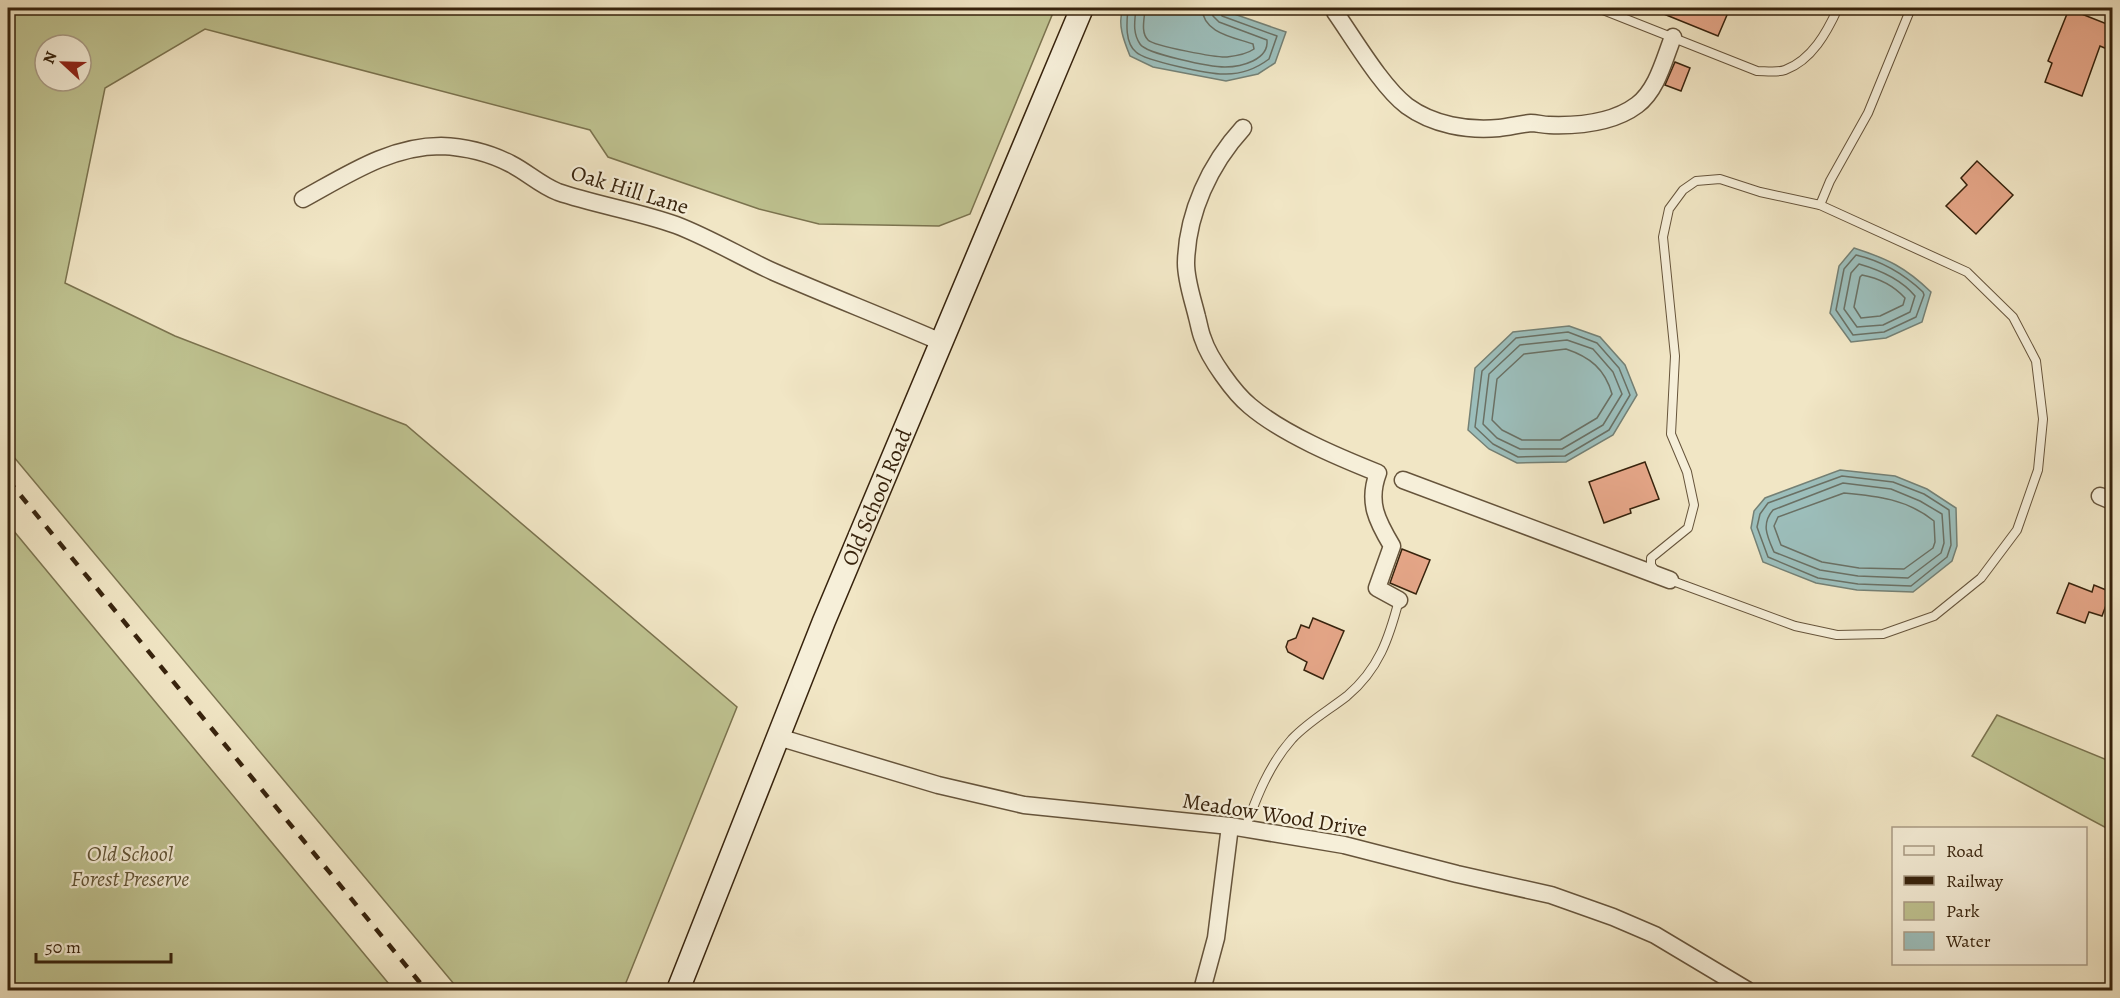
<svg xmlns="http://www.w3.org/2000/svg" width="2120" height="998" font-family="Alegreya,serif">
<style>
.green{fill:#bfc391;stroke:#7b734f;stroke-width:1.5;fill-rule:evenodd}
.water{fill:#9cbebb;stroke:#748075;stroke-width:1.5}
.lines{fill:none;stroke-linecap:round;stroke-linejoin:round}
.shore{stroke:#6a7064;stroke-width:1.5}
.building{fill:#e5a688;stroke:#37230d;stroke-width:1.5}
.lane-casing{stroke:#66543b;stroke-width:10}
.street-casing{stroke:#66543b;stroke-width:19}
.secondary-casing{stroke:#37230d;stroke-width:25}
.lane{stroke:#f6efd9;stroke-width:8}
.street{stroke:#f6efd9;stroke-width:16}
.secondary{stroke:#f6efd9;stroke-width:22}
.rail{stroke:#37230d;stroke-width:4.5;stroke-dasharray:10 10;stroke-linecap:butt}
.labels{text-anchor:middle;stroke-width:4.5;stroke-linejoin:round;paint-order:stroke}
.street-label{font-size:22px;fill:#37230d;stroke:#f6efd9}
.park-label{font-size:22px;font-style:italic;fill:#605335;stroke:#f6efd9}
</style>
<rect width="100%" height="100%" fill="#f1e6c5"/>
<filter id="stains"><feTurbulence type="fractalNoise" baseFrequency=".00333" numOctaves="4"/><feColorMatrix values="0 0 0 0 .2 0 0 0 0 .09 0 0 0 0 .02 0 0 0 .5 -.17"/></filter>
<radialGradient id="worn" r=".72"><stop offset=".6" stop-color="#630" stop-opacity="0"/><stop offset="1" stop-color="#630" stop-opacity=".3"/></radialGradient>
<g class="green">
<path d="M8,8H1055L970,214L939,226L819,224L759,209L608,157L590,130L205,29L105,88L65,283L175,336L406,425L737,707L623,990H459L8,450ZM45,45H81V81H45Z"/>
<polygon points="8,524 394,990 8,990"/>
<polygon points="1997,715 2112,762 2112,831 1972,756"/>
</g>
<g class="water">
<path d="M1123,8H1217L1286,32L1275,63L1258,74L1226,81L1153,67L1130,56C1124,41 1117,24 1123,8Z"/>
<path d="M1854,248C1888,259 1905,267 1931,292L1922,322L1886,338L1851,342L1830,313L1839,266Z"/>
<polygon points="1569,326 1600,337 1625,365 1637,395 1613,435 1566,462 1517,463 1489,449 1468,430 1475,368 1513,332"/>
<polygon points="1840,470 1895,476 1927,489 1956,508 1957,546 1952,561 1913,592 1857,590 1816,583 1763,562 1751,528 1754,511 1765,498"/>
</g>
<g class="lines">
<g class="shore">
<path d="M1128,8C1127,20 1124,42 1136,52C1145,61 1212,75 1226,74C1242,74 1257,68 1269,59L1277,36L1222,16L1219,8"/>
<path d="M1136,8C1135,20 1132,32 1140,44C1146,54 1211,67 1225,67C1241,67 1269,60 1267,40L1219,22L1213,16L1211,8"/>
<path d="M1145,8C1145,17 1140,32 1148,40C1154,46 1218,58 1227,57C1236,56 1247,54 1254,49L1253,44C1233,37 1203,33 1202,8"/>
<path d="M1856,255C1882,261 1904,274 1923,292L1924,295L1916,317L1884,332L1853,335L1836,310L1844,269Z"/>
<path d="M1859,264C1880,270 1901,279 1915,296L1910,312L1883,325L1857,327L1844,309L1851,273Z"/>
<path d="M1862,275C1878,278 1894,286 1905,298L1903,305L1880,316L1861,318L1854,307L1860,277Z"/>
<polygon points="1568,332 1597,343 1619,368 1630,395 1609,430 1565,456 1518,457 1493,444 1475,427 1482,371 1516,338"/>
<polygon points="1567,340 1593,349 1613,372 1622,394 1603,425 1562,449 1520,449 1497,438 1483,424 1489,374 1520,345"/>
<path d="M1566,349C1590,357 1605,369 1612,394L1597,418L1560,440H1522L1502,430L1492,420L1497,379L1524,354Z"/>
<polygon points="1842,476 1893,482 1924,494 1949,510 1951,545 1947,557 1911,586 1858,584 1818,578 1768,557 1757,527 1760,514 1768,503"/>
<path d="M1843,483L1891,489L1920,501L1942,514L1944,543L1941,553L1908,578L1858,576L1820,570L1774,552C1767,536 1761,524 1773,510Z"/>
<path d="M1844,493C1877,496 1907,499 1934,521L1935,542L1933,548L1904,569L1859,568L1822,562L1781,545L1774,526L1778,517Z"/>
</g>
</g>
<g class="building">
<polygon points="1649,8 1730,8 1718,36"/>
<polygon points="2069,9 2112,26 2112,51 2100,46 2082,96 2045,82 2052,63 2048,61"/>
<polygon points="1675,62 1690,68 1681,91 1665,85"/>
<polygon points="1977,161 2013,195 1976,234 1946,206 1967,185 1961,178"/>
<polygon points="1645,462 1659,499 1630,509 1631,513 1604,523 1589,482"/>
<polygon points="1402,549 1430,560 1416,594 1390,583"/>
<polygon points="2069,583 2092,592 2094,585 2111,592 2102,616 2089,612 2085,623 2057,613"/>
<polygon points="1313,618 1344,631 1323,679 1304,670 1307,662 1288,652 1286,647 1288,641 1296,638 1301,625 1309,628"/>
</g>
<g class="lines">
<defs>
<g id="lane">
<path d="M1598,8L1757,71C1765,71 1777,73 1785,70C1812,60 1827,32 1838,8"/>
<polyline points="1656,572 1651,565 1651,558 1688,528 1694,505 1687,472 1671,434 1675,356 1663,237 1669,209 1683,190 1696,181 1720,179 1760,192 1820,205 1830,181 1868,113 1911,8"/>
<polyline points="1670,580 1795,626 1837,635 1883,634 1934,616 1981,578 2017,530 2038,470 2043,419 2036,361 2013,317 1967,272 1820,205"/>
<path d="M1245,829C1257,796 1269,765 1292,739C1308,722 1329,710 1347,696C1379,669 1389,638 1399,600"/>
</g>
<g id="street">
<path d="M1335,12C1354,39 1382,87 1407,106C1433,125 1468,131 1499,128C1509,127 1520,124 1531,123C1537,123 1543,125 1549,125C1578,126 1613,123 1637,105C1657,90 1664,60 1673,37"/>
<path d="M1243,128C1210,164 1187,213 1186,263C1186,281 1193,300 1197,317C1199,324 1200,332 1203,339C1209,358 1234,393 1250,406C1283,434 1338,457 1378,473C1367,502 1377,521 1392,546L1377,588L1399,600"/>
<path d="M303,199C347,175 390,146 441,146C465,147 490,153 511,164C527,172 540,185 558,192C596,205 637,211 676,225C710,238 741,257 774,272C829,296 886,318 941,342"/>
<polyline points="1403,480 1670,580"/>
<polyline points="2100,496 2112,501"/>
<polyline points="778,737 938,785 1024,805 1230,826 1344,845 1457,874 1551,895 1613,917 1655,935 1747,990"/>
<polyline points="1202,990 1216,938 1230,826"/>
</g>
<polyline id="secondary" points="678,990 824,621 1082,8"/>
</defs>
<use href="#lane" class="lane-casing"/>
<use href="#street" class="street-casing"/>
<use href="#secondary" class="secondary-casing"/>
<use href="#lane" class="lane"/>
<use href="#street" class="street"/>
<use href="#secondary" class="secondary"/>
<polyline class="rail" points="8,480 426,990"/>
</g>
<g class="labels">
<g class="street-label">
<text transform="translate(630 189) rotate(17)" y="8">Oak Hill Lane</text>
<text transform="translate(876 497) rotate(-67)" y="8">Old School Road</text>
<text transform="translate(1275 814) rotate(9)" y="8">Meadow Wood Drive</text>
</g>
<g class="park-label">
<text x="130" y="861">Old School<tspan x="130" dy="25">Forest Preserve</tspan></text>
</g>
</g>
<rect width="2120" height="998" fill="none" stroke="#f1e6c5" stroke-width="30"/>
<rect x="9" y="9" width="2102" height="980" fill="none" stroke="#37230d" stroke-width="3"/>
<rect x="15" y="15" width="2090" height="968" fill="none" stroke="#37230d" stroke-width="1.5"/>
<rect x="1892" y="827" width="195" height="138" fill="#f6efd9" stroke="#aa9d87" stroke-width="1.5"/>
<rect x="1904" y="846" width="30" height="9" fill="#f6efd9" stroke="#aa9d87" stroke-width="1.5"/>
<text x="1946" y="857" font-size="18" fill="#37230d">Road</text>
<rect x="1904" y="876" width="30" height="9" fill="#37230d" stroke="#aa9d87" stroke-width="1.5"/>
<text x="1946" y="887" font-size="18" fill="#37230d">Railway</text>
<rect x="1904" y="902" width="30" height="18" fill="#bfc391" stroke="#aa9d87" stroke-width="1.5"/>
<text x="1946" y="917" font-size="18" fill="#37230d">Park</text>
<rect x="1904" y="932" width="30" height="18" fill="#9cbebb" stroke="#aa9d87" stroke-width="1.5"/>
<text x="1946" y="947" font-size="18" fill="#37230d">Water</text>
<g transform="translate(63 63) rotate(292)"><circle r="28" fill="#f6efd9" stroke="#aa9d87" stroke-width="1.5"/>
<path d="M0-4.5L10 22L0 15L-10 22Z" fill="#8f2418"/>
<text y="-9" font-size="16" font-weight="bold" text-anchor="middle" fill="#37230d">N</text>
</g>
<path d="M36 953v9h135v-9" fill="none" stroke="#37230d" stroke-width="3"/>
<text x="45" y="953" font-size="18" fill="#37230d" stroke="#f6efd9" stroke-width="4.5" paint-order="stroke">50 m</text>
<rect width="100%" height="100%" filter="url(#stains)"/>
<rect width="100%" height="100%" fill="url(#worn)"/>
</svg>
